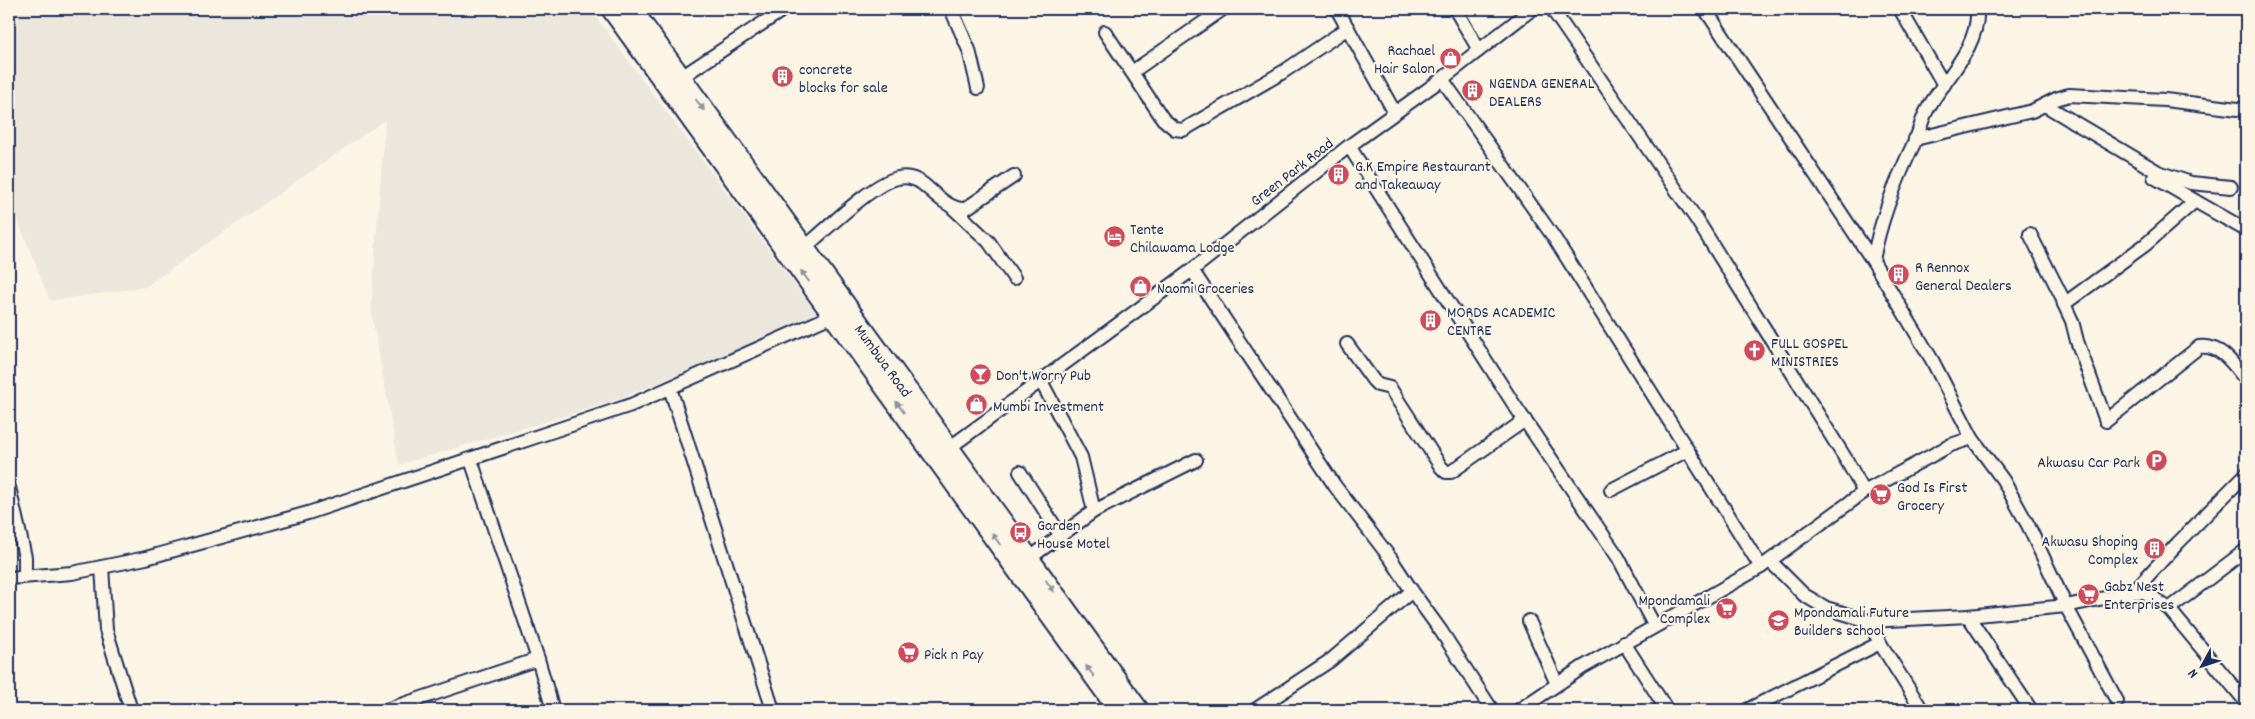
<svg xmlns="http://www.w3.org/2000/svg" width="2255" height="719" font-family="Dekko,sans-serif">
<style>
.built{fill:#ece7dc}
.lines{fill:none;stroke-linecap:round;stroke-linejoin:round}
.minor-casing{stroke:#1b2f5e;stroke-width:16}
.primary-casing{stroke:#1b2f5e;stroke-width:24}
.minor{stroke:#fcf5e5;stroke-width:12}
.primary{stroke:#fcf5e5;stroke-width:20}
.oneway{fill:#8c92a2}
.labels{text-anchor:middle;stroke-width:4.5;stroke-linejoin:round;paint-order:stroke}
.poi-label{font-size:16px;fill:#1b2f5e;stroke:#fcf5e5;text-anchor:start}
.street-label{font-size:16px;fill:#1b2f5e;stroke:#fcf5e5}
</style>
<rect width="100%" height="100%" fill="#fcf5e5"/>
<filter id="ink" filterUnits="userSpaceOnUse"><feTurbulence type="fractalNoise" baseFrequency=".02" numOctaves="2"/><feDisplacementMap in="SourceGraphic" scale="10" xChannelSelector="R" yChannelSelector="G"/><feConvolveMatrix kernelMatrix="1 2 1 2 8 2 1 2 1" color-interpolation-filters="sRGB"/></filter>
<g filter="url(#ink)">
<polygon class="built" points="9,9 590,9 819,317 611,402 399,465 371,310 385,120 145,287 50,301 9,198"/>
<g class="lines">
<defs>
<g id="minor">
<polyline points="951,9 969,50 978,88"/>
<polyline points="1337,9 1395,113"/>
<polyline points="1455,9 1479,50"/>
<polyline points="1552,9 1697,220 1847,461 1864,492"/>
<polyline points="1705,9 1873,261 1932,360 1972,438 2003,480 2028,525 2066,606 2117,701"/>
<polyline points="1900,9 1944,85"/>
<polyline points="1105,32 1163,119 1175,129 1183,130 1283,72 1348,28"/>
<polyline points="1132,72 1223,9"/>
<polyline points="680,78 784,9"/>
<polyline points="1442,79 1555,239 1761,567 1864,492 1951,445 1972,438"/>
<polyline points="2045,105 2158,172 2191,183 2231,187"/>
<polyline points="1915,139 2032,111 2056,99 2069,95 2165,100 2246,110"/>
<polyline points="1349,146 1513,403 1618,557 1654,625"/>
<polyline points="2154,177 2195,201"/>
<polyline points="952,207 989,242 1014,278"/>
<path d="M2246,230L2195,201L2145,245L2064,304L2072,321L2077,341L2106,421L2199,347C2221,344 2233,364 2246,380"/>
<polyline points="2030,234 2062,297 2064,304"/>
<path d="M803,249C825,231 872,183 898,178C907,176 916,179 923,184C934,193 949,210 965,209L1014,176"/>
<path d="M1873,261C1880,219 1897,178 1916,139C1920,129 1922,119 1927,110C1944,79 1980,47 1977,9"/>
<polyline points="1192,270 1335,486 1391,559 1412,591 1441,631 1492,710"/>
<polyline points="1347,344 1373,380 1378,385 1390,388 1441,467 1446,472 1451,472 1525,420"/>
<polyline points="1041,381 1081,457 1094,511"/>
<polyline points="670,388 773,710"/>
<polyline points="949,448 1192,270 1349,146 1442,79 1532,9"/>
<polyline points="471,460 538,659 553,710"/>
<polyline points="1020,472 1061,536"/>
<polyline points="9,487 25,557 25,575"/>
<polyline points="1611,490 1686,451"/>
<polyline points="1770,561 1804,595 1826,608 1869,621 1968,616 2066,606 2133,592 2145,592 2169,609 2246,702"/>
<polyline points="1023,563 1094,511 1196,460"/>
<polyline points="102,567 106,630 131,710"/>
<polyline points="9,578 72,573 146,558 308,513 631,405 838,313"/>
<polyline points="2133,592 2178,543 2246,474"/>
<polyline points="2169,609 2246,550"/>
<polyline points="1968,616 2031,710"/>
<polyline points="1529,621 1557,684"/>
<polyline points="1869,621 1880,643 1922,710"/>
<polyline points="1624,643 1667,710"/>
<polyline points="386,710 538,659"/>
<polyline points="1255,710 1331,660 1412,591"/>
<polyline points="1519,710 1583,667 1761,567"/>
<polyline points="1747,710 1880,643"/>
</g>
<g id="primary">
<polyline points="612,9 1119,710"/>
<polyline points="631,9 1138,710"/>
</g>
</defs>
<use href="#minor" class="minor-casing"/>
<use href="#primary" class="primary-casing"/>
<use href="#minor" class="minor"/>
<use href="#primary" class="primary"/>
</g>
<defs><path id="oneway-solid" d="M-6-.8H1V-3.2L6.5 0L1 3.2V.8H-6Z" transform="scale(1.25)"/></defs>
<g class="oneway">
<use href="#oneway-solid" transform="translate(700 105) rotate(53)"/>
<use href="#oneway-solid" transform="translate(805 276) rotate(-126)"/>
<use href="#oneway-solid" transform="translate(900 407) rotate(-126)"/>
<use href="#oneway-solid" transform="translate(996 539) rotate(-126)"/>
<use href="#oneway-solid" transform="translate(1050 586) rotate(55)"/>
<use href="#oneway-solid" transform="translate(1090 671) rotate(-126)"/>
</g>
</g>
<defs>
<symbol id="shop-disc" viewBox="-11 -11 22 22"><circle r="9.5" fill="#d1495b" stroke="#fcf5e5"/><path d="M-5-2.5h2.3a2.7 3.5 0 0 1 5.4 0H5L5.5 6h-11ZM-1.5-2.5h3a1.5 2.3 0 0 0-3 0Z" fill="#fff"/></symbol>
<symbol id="building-disc" viewBox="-11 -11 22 22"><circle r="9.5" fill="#d1495b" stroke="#fcf5e5"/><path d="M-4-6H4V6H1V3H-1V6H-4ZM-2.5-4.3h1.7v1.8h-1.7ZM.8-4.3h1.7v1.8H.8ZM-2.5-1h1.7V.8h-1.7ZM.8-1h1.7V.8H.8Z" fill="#fff"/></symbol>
<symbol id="hotel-disc" viewBox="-11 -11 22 22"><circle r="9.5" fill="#d1495b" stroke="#fcf5e5"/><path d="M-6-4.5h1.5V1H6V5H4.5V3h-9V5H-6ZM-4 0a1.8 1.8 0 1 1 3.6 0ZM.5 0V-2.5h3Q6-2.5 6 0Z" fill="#fff"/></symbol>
<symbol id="church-disc" viewBox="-11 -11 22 22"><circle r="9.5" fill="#d1495b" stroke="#fcf5e5"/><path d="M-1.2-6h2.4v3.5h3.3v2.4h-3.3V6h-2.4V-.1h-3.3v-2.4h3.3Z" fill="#fff"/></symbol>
<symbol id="bar-disc" viewBox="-11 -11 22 22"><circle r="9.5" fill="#d1495b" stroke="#fcf5e5"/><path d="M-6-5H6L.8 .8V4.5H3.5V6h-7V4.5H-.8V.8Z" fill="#fff"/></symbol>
<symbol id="parking-disc" viewBox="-11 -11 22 22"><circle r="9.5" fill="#d1495b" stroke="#fcf5e5"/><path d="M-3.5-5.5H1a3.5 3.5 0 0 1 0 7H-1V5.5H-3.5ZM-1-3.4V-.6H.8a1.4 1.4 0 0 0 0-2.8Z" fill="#fff"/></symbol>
<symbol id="supermarket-disc" viewBox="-11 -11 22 22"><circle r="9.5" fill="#d1495b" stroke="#fcf5e5"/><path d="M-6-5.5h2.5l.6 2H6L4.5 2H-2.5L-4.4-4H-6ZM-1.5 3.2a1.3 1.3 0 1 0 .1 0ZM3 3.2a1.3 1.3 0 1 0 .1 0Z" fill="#fff"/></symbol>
<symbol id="bus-disc" viewBox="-11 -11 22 22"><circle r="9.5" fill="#d1495b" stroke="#fcf5e5"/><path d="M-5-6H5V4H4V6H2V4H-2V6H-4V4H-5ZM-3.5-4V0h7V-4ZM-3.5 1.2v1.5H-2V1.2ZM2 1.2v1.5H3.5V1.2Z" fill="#fff"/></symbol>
<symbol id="school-disc" viewBox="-11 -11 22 22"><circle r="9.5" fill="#d1495b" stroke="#fcf5e5"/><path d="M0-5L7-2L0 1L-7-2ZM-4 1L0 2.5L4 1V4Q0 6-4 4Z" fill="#fff"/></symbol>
</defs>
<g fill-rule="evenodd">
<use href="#shop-disc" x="1438" y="46" width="25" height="25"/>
<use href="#building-disc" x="770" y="64" width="25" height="25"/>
<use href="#building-disc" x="1460" y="78" width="25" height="25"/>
<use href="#building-disc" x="1326" y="162" width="25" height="25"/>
<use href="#hotel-disc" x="1102" y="224" width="25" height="25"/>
<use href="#building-disc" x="1886" y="262" width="25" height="25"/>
<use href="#shop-disc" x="1128" y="274" width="25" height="25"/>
<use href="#building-disc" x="1418" y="308" width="25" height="25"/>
<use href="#church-disc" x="1742" y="338" width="25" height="25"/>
<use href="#bar-disc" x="968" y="362" width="25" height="25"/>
<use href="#shop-disc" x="964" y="392" width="25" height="25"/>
<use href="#parking-disc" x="2144" y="448" width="25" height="25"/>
<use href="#supermarket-disc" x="1868" y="482" width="25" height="25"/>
<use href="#bus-disc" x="1008" y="520" width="25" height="25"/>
<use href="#building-disc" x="2142" y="536" width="25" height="25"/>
<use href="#supermarket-disc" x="2076" y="582" width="25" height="25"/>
<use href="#supermarket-disc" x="1714" y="596" width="25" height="25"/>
<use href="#school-disc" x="1766" y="608" width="25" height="25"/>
<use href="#supermarket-disc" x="896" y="640" width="25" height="25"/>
</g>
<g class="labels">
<g class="poi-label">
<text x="1435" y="55" text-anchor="end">Rachael<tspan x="1435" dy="18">Hair Salon</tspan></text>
<text x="799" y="74">concrete<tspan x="799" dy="18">blocks for sale</tspan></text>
<text x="1489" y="88">NGENDA GENERAL<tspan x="1489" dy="18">DEALERS</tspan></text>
<text x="1355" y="171">G.K Empire Restaurant<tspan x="1355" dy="18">and Takeaway</tspan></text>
<text x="1130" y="234">Tente<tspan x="1130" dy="18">Chilawama Lodge</tspan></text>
<text x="1915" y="272">R Rennox<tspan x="1915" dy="18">General Dealers</tspan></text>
<text x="1157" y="293">Naomi Groceries</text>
<text x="1447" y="317">MORDS ACADEMIC<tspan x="1447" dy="18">CENTRE</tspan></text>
<text x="1771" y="348">FULL GOSPEL<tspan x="1771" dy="18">MINISTRIES</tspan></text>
<text x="996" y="380">Don't Worry Pub</text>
<text x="993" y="411">Mumbi Investment</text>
<text x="2140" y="467" text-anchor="end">Akwasu Car Park</text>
<text x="1897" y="492">God Is First<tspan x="1897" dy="18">Grocery</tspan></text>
<text x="1037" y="530">Garden<tspan x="1037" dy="18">House Motel</tspan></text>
<text x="2138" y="546" text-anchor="end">Akwasu Shoping<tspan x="2138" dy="18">Complex</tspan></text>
<text x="2104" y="591">Gabz Nest<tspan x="2104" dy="18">Enterprises</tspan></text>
<text x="1710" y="605" text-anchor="end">Mpondamali<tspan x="1710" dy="18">Complex</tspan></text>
<text x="1794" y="617">Mpondamali Future<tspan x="1794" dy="18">Builders school</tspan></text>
<text x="924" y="659">Pick n Pay</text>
</g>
<g class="street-label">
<text transform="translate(1291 171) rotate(-38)" y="6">Green Park Road</text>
<text transform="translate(884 360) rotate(54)" y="6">Mumbwa Road</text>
</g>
</g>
<rect width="2255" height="719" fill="none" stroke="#fcf5e5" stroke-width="30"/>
<rect x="15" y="15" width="2225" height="689" fill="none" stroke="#1b2f5e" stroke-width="2" filter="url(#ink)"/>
<g transform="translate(2202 666) rotate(230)" stroke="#fcf5e5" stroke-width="4" paint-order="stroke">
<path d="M0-4L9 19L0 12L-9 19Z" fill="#1b2f5e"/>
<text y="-8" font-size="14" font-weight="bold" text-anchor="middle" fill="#1b2f5e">N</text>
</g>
</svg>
